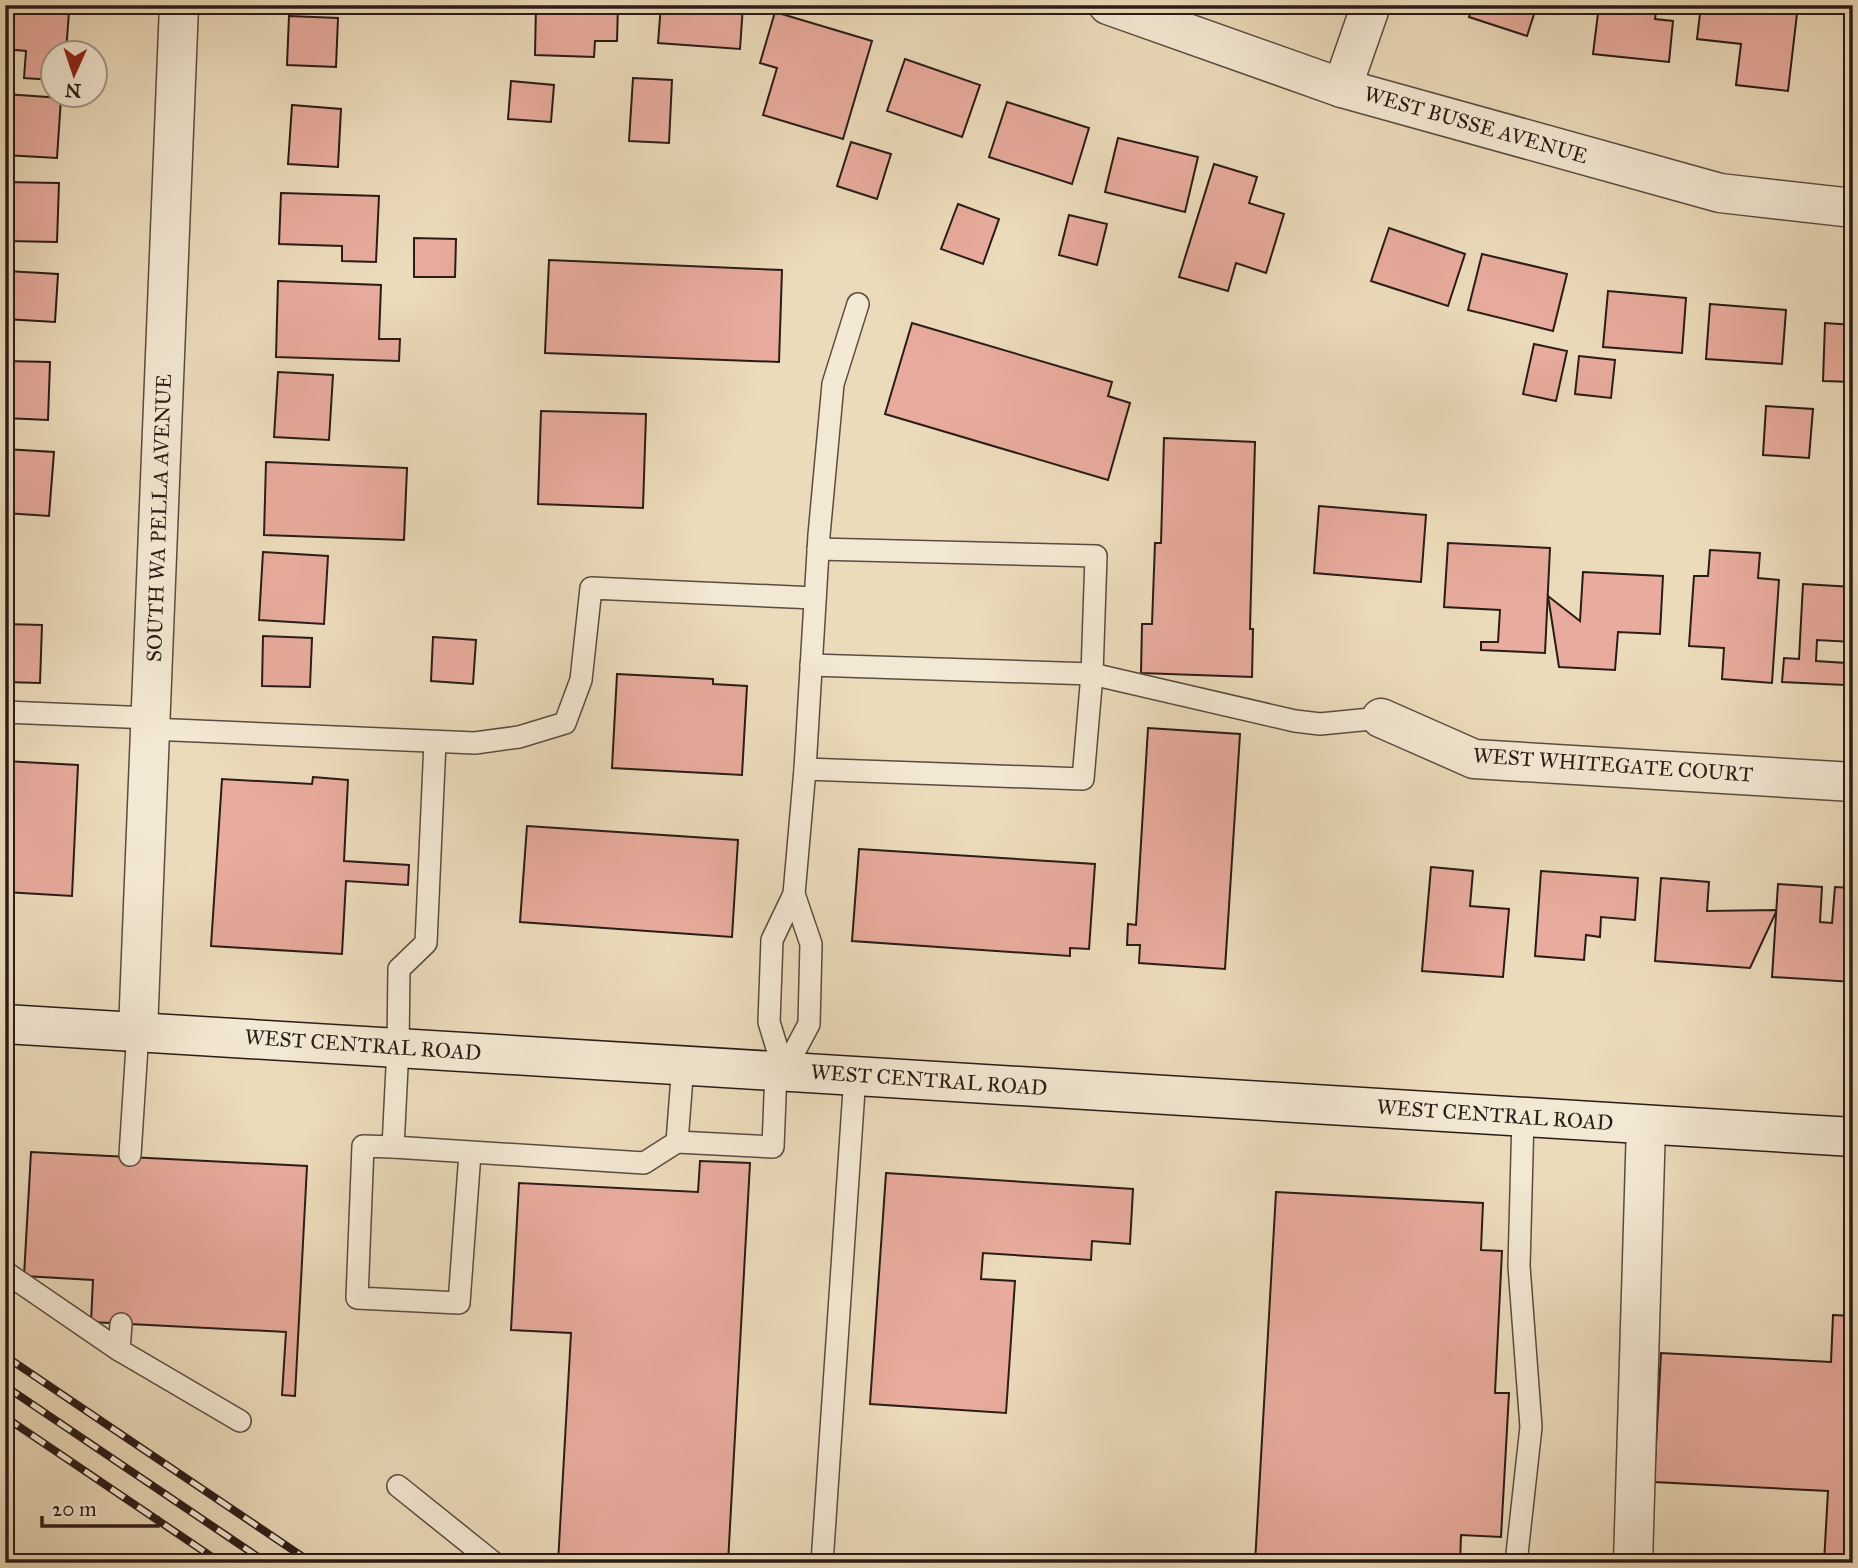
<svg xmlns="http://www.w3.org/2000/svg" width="1858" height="1568" font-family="'IM FELL Great Primer',serif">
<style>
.building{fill:#e8ab9d;stroke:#2a1c17;stroke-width:2}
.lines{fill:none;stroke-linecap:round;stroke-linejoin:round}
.lane-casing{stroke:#5a4c40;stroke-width:24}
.street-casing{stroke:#5a4c40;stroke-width:41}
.secondary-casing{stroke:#2a1c17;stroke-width:41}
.lane{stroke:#f3e8d3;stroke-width:21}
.street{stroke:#f3e8d3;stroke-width:38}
.secondary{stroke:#f3e8d3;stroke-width:38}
.rail-casing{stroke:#2a1c17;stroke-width:8}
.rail{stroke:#f3e8d3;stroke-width:5;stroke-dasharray:16;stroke-linecap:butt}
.labels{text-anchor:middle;stroke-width:7;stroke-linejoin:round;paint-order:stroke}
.street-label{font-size:21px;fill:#2a1c17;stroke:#f3e8d3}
</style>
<rect width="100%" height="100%" fill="#ecdbbb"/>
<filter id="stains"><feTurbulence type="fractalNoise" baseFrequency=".00286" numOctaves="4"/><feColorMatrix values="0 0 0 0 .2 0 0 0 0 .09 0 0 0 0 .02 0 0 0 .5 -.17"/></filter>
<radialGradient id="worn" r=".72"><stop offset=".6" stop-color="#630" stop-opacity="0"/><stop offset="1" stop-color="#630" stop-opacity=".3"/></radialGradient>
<g class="building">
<polygon points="536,5 618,5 617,41 595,41 594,57 535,55"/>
<polygon points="661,5 743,5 740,49 658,43"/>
<polygon points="1473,5 1537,5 1527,36 1469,17"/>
<polygon points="1599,5 1657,5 1655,19 1673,21 1669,62 1593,54"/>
<polygon points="1701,5 1798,5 1788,91 1736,85 1741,44 1697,39"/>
<polygon points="5,7 69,12 66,52 52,52 52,80 24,78 26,51 5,49"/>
<polygon points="775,12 872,41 843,139 763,115 777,68 760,63"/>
<polygon points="289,16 338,18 336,67 287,65"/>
<polygon points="905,59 980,85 962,137 887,111"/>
<polygon points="633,78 672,80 669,143 629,141"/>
<polygon points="511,81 554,85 551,122 508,119"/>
<polygon points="5,94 61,98 57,158 5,155"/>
<polygon points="1007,102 1089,128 1072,184 989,157"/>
<polygon points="292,105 341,109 338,167 288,164"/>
<polygon points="1118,138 1198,157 1185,212 1105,192"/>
<polygon points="851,142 891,154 877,199 837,186"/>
<polygon points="1214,164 1257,177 1249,203 1284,214 1266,273 1236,263 1228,291 1179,277"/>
<polygon points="5,182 59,183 57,242 8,241 8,230 5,229"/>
<polygon points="281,193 379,196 376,262 342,261 342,246 279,244"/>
<polygon points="958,204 999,219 983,264 941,249"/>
<polygon points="1069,215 1107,224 1097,265 1059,255"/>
<polygon points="1389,228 1465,254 1448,306 1371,281"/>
<polygon points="414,238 456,239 455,277 414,277"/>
<polygon points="1482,254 1567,274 1553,331 1468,310"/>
<polygon points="549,260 782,270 779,362 545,353"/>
<polygon points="7,271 58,274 55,322 5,319"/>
<polygon points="278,281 381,285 379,339 400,339 399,361 276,357"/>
<polygon points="1608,291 1686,298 1682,353 1603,347"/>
<polygon points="1710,304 1786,310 1782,364 1706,359"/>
<polygon points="912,323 1112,382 1108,396 1130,403 1108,480 885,414"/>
<polygon points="1825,323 1853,325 1853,382 1823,381"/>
<polygon points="1534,344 1567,351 1556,401 1523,394"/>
<polygon points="1579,356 1615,360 1611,398 1575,394"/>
<polygon points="5,361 50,362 48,420 5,418"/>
<polygon points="278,372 333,375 329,440 274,437"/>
<polygon points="1766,406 1813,409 1809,458 1763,455"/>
<polygon points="541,411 646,414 643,508 538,504"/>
<polygon points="1164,438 1255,442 1250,629 1253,629 1252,677 1141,673 1142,624 1152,624 1155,543 1161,543"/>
<polygon points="5,449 54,452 49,516 5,513"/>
<polygon points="266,462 407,468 404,540 264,535"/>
<polygon points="1319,506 1426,515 1421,582 1314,573"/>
<polygon points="1448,543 1550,548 1545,653 1481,650 1481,642 1498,642 1500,610 1444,607"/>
<polygon points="1710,550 1760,553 1758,578 1779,580 1772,683 1722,679 1724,648 1689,646 1694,576 1708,576"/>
<polygon points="263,552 328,556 324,624 259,620"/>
<polygon points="1583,572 1663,576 1660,634 1618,632 1615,670 1559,667 1548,596 1580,621"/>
<polygon points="1803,584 1853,587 1853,642 1817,640 1816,661 1846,663 1845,685 1782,682 1784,658 1799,659"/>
<polygon points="5,624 42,625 40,683 5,682"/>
<polygon points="263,636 312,638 310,687 262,686"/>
<polygon points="433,637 476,640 473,684 431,681"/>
<polygon points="617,674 713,679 713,684 747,686 742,775 612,768"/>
<polygon points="1148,728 1240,734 1225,969 1139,963 1140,945 1127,945 1128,924 1136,925"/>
<polygon points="5,761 78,765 72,896 5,892"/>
<polygon points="313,777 348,780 344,861 409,865 408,885 346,881 342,954 211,946 222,779 312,784"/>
<polygon points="527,826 738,840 732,937 520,922"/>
<polygon points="859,849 1095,864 1089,949 1070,948 1070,956 852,941"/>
<polygon points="1431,867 1473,871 1470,906 1509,909 1503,977 1422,971"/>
<polygon points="1541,871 1638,878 1635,920 1601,917 1600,937 1586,935 1584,960 1535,956"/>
<polygon points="1661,878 1709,882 1707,911 1777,910 1750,968 1655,961"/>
<polygon points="1778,884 1822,887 1820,922 1832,923 1835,887 1853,888 1853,982 1772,977"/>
<polygon points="31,1152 307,1166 295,1396 282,1395 286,1332 91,1322 93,1280 24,1276"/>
<polygon points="700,1161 750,1163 728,1563 558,1563 571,1333 511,1330 519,1183 698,1192"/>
<polygon points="886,1173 1133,1189 1130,1244 1092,1241 1091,1260 983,1253 981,1279 1015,1281 1006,1413 870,1404"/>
<polygon points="1276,1192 1483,1203 1481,1250 1502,1251 1495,1393 1509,1393 1501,1537 1461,1535 1460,1563 1255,1563"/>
<polygon points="1833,1315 1853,1316 1853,1563 1824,1563 1828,1491 1654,1482 1661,1353 1831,1362"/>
</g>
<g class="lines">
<defs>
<g id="lane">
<polyline points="811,665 1092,674 1295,721 1320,724 1381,718"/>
<polyline points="5,712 151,718"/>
<polyline points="150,729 475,743 519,737 565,723 581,680 591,588 815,598"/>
<polyline points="435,742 426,943 399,969 398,1047 393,1147 363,1146 357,1298 459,1303 470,1153"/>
<polyline points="805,769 1083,779 1092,674 1096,556 818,549"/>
<polyline points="784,1071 769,1022 772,940 794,894 805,769 819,535 833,384 858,304"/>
<polyline points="784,1071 809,1024 811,944 794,894"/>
<polyline points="677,1142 773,1147 776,1071"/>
<polyline points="393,1147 644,1163 677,1142 683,1064"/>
<polyline points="130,1155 138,1031"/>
<polyline points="5,1272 119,1350"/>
<polyline points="121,1324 119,1350 240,1421"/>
<polyline points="398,1486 494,1563"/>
<polyline points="822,1563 855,1075"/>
<polyline points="1516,1563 1531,1427 1519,1266 1523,1117"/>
</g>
<g id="street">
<polyline points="1108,5 1342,88 1720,193 1853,208"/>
<polyline points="1342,88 1371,5"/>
<polyline points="1381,718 1474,759 1853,782"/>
<polyline points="138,1031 179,5"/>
<polyline points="1633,1563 1646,1125"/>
</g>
<polyline id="secondary" points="5,1024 1853,1137"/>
</defs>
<use href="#lane" class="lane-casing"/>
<use href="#street" class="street-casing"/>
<use href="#secondary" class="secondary-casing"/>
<use href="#lane" class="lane"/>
<use href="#street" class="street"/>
<use href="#secondary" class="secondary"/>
<defs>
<g id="rail">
<polyline points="5,1356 312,1563"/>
<polyline points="5,1386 267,1563"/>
<polyline points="5,1417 221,1563"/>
</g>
</defs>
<use href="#rail" class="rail-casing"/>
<use href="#rail" class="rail"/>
</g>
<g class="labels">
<g class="street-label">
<text transform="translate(1476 125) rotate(16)" y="7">WEST BUSSE AVENUE</text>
<text transform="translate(159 518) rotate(-88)" y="7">SOUTH WA PELLA AVENUE</text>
<text transform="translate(1613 765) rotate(4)" y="7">WEST WHITEGATE COURT</text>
<text transform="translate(363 1045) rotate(4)" y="7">WEST CENTRAL ROAD</text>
<text transform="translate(929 1080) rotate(4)" y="7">WEST CENTRAL ROAD</text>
<text transform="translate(1495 1115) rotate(4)" y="7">WEST CENTRAL ROAD</text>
</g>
</g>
<rect width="1858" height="1568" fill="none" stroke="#ecdbbb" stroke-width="28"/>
<rect x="7" y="7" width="1844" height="1554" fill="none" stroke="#2a1c17" stroke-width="3.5"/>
<rect x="14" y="14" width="1830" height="1540" fill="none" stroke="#2a1c17" stroke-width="2"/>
<g transform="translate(74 74) rotate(183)"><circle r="33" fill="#f3e8d3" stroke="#a39688" stroke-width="2"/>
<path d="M0-5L12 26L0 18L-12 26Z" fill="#8f2418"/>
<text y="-10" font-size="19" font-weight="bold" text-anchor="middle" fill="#2a1c17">N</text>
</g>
<path d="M42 1516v10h116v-10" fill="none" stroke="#2a1c17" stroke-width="3.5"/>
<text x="52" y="1516" font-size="21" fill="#2a1c17" stroke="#f3e8d3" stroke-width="5" paint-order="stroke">20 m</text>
<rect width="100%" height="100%" filter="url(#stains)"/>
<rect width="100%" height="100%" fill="url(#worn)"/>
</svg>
